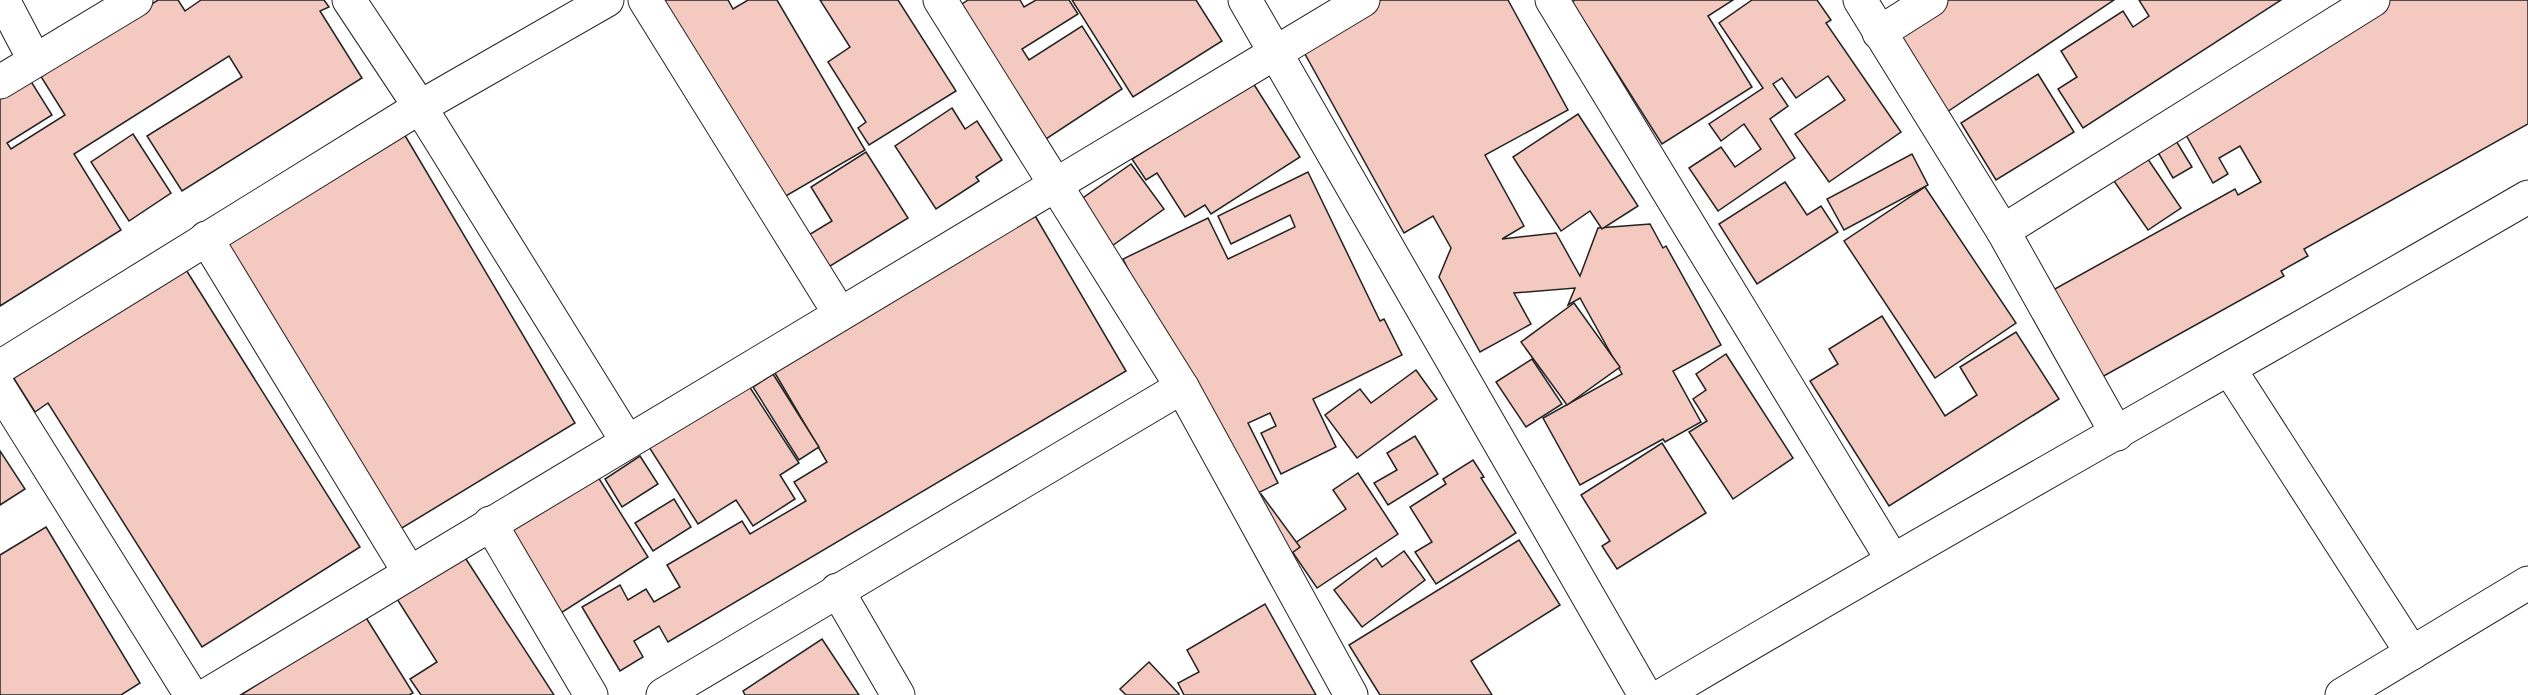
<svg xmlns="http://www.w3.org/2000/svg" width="2528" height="695" font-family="Lora,serif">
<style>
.building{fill:#f3c9c0;stroke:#222;stroke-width:1.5}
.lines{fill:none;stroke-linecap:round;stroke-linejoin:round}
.minor-casing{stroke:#222;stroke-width:35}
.minor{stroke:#fff;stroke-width:33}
</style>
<rect width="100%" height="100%" fill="#fff"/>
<g class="building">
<polygon points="158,0 178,0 185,11 201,0 324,0 329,7 320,11 362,78 182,191 147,136 242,77 229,56 74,154 121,230 0,306 0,93 27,75 52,115 7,143 11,149 65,115 40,75"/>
<polygon points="664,0 728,0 733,9 748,0 777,0 865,150 779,200"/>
<polygon points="820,0 898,0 956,91 869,145 858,128 866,122 828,62 850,47"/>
<polygon points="968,0 1020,0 1024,7 1036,0 1069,0 1078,14 1022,49 1029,60 1082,26 1122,89 1046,139 956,8"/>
<polygon points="1072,0 1196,0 1222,41 1133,97"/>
<polygon points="1381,0 1508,0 1568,110 1485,155 1524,226 1502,239 1556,233 1580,276 1598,228 1650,224 1663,248 1666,246 1721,345 1673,371 1701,422 1665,442 1663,439 1580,485 1543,418 1622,374 1580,298 1568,305 1575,288 1514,293 1531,324 1480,352 1439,277 1451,248 1433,216 1404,233 1300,45"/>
<polygon points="1575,0 1733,0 1708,16 1752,87 1662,144 1572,2"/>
<polygon points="1752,0 1817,0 1831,20 1826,23 1901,132 1829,182 1795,134 1845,100 1828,76 1796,98 1782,78 1773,84 1788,106 1770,119 1795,158 1718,211 1689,168 1721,147 1735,167 1761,149 1744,124 1721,141 1709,124 1763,88 1719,23"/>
<polygon points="1925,0 2114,0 1944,114 1885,27"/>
<polygon points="2139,0 2281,0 2083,128 2058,89 2077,77 2061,51 2123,11 2133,27 2149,16"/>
<polygon points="2373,0 2528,0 2528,124 2304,249 2308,256 2281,271 2284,276 2102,377 2053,290 2235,189 2238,195 2261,182 2240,146 2219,158 2228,174 2213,183 2177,119"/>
<polygon points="2038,74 2074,132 1996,180 1961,123"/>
<polygon points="1253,83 1300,157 1211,214 1205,205 1185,217 1157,173 1146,180 1132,159"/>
<polygon points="952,108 965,129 977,121 1002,160 976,177 979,181 936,209 895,146"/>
<polygon points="1578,114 1638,206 1602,229 1590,211 1561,231 1513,157"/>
<polygon points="397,122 575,423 392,534 212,232"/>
<polygon points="2167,126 2192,167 2173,178 2149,137"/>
<polygon points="133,134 171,193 129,221 91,162"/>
<polygon points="2141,149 2181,208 2148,230 2107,171"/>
<polygon points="866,152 908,218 827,268 807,236 832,221 811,187"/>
<polygon points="1912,154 1928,185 1844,230 1827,199"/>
<polygon points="1131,164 1164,209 1102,253 1070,207"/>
<polygon points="1308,172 1380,321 1384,319 1402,355 1313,399 1336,447 1281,474 1261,433 1276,426 1270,413 1248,423 1278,483 1242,501 1123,259 1208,218 1228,259 1295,227 1290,215 1231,244 1218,216"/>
<polygon points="1785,182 1807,215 1821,206 1838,232 1757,284 1719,224"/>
<polygon points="1925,187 2016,323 1935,378 1844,241"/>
<polygon points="1034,214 1126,371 668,642 659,626 634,641 643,657 620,671 582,607 620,585 628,600 646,589 654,602 680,587 667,565 742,521 750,534 806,501 794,482 827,462 772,368"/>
<polygon points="178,257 360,547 202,647 48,403 35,412 6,366"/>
<polygon points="1574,303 1620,367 1567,405 1521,342"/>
<polygon points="1882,316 1945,416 1977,395 1960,367 2016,332 2059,399 1889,506 1810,381 1838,364 1829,349"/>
<polygon points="1726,354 1793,458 1733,499 1689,432 1707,421 1693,399 1706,390 1696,374"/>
<polygon points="1532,359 1562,404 1526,427 1496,382"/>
<polygon points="1416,370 1437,399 1357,458 1325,415 1360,389 1371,403"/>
<polygon points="773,374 819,447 799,460 753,387"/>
<polygon points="747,383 799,463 780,475 795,499 753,526 736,500 698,524 649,447"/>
<polygon points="1415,436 1438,474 1388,505 1374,483 1397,470 1387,453"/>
<polygon points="1662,443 1706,513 1617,569 1602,546 1610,541 1581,495"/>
<polygon points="0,451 25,489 0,505"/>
<polygon points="640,456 658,484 622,507 605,479"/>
<polygon points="1473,460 1484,477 1481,478 1516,533 1436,584 1415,552 1432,542 1410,507 1446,484 1443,479"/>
<polygon points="1358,473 1398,534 1317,588 1289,547 1346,509 1333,490"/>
<polygon points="598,477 648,557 561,613 510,531"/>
<polygon points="1261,494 1300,547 1281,561 1242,508"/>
<polygon points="674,499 691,527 653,551 635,523"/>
<polygon points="46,527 140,683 121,695 0,695 0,555"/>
<polygon points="1519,540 1560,605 1471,661 1492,695 1380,695 1349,645"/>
<polygon points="1404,551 1425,580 1362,627 1334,590 1376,558 1382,567"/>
<polygon points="464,556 554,695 421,695 410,679 437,662 397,599"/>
<polygon points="1265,604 1316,695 1184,695 1178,683 1199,672 1187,650"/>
<polygon points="365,616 413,693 409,695 241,695"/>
<polygon points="822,639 859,695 745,695 743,691"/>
<polygon points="1149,662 1179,694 1178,695 1126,695 1120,689"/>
</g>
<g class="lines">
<defs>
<g id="minor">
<polyline points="3,0 35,61"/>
<polyline points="349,0 420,107 627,441"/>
<polyline points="645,0 840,314"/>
<polyline points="940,0 1182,387 1351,695"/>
<polyline points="1245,0 1645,695"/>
<polyline points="1552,0 1892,559"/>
<polyline points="1860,0 2003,231 2117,434"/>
<polyline points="1879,33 1931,0"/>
<polyline points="0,82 136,0"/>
<polyline points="2003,231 2373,0"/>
<polyline points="206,238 409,572"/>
<polyline points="0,367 420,107 607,0"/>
<polyline points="2230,370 2412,653"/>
<polyline points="0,389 191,695"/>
<polyline points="490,523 591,695"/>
<polyline points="837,590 898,695"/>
<polyline points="207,695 1363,0"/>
<polyline points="663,695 1182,387"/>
<path d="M1663,695C1949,525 2240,364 2528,197"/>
<polyline points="2342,695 2528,583"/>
</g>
</defs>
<use href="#minor" class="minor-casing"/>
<use href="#minor" class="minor"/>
</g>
</svg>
